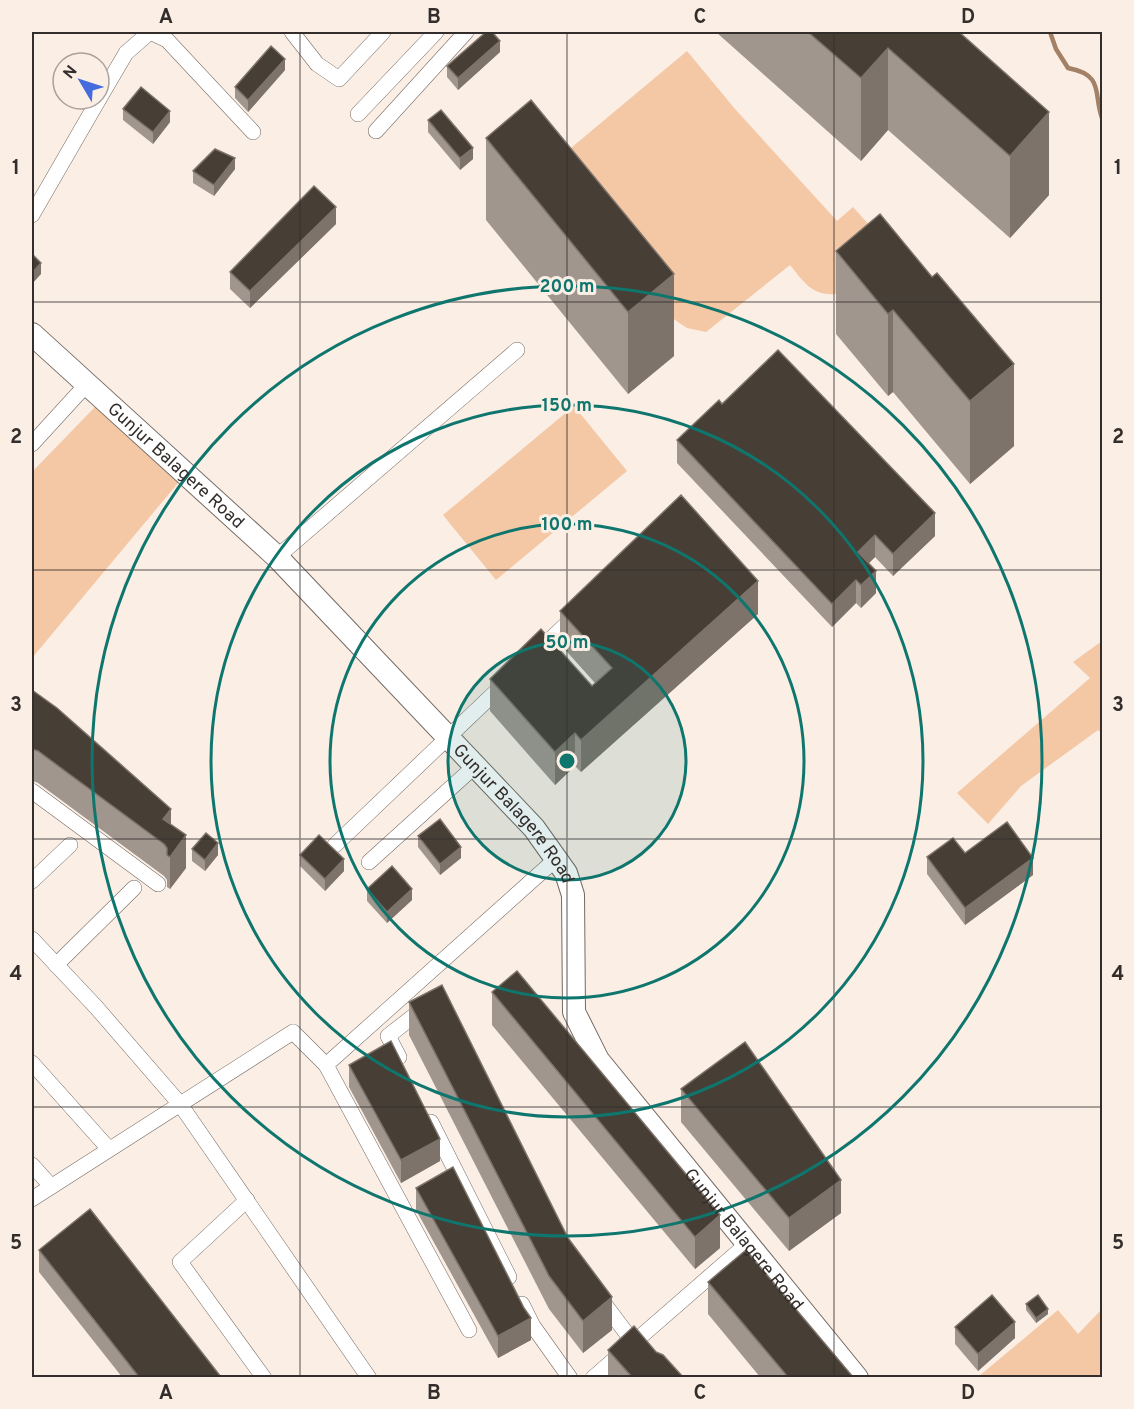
<svg xmlns="http://www.w3.org/2000/svg" width="1134" height="1409" font-family="Overpass,sans-serif">
<style>
.green{fill:#f4c7a5}
.lines{fill:none;stroke-linecap:round;stroke-linejoin:round}
.stream{stroke:#a38167;stroke-width:4.5}
.street-casing{stroke:#756a63;stroke-width:16}
.secondary-casing{stroke:#756a63;stroke-width:24}
.street{stroke:#fff;stroke-width:15}
.secondary{stroke:#fff;stroke-width:22}
.wall{fill:#a0968e}
.shaded-wall{fill:#7d736a}
.building{fill:#473e36;stroke:#7d736a;stroke-width:1.5}
.grid{fill:none;stroke:#332e2b;stroke-width:1.5;stroke-opacity:0.55}
.ring{fill:none;stroke:#0f766e;stroke-width:3}
.labels{text-anchor:middle;stroke-width:6;stroke-linejoin:round;paint-order:stroke}
.street-label{font-size:18px;fill:#332e2b;stroke:#faeee5}
.centre{fill:#0f766e;stroke:#faeee5;stroke-width:3}
.ring-label{font-size:18px;text-anchor:middle;font-weight:bold;fill:#0f766e;stroke:#faeee5;stroke-width:6;stroke-linejoin:round;paint-order:stroke}
.neatline{fill:none;stroke:#332e2b;stroke-width:2}
.grid-label{font-size:20px;text-anchor:middle;font-weight:bold;fill:#332e2b}
</style>
<rect width="100%" height="100%" fill="#faeee5"/>
<g class="green">
<path d="M687,51L735,109L837,221L853,207L888,246L835,294C812,296 803,281 790,265L706,332L687,328L675,320L547,168Z"/>
<polygon points="574,406 627,471 496,580 443,515"/>
<polygon points="95,407 178,483 32,658 32,472"/>
<polygon points="1102,641 1102,734 1098,730 1021,786 988,824 957,793 1090,678 1073,662"/>
<polygon points="1102,1309 1102,1377 978,1377 1058,1310 1078,1334"/>
</g>
<g class="lines">
<path class="stream" d="M1050,32L1056,49L1068,68C1105,75 1093,94 1102,118"/>
<defs>
<g id="street">
<polyline points="150,32 167,40 253,132"/>
<polyline points="292,32 317,64 339,79 383,32"/>
<polyline points="99,99 126,53 150,32"/>
<polyline points="358,114 436,32"/>
<polyline points="376,131 466,32"/>
<polyline points="32,215 99,99"/>
<polyline points="32,444 86,385"/>
<polyline points="277,557 517,350"/>
<polyline points="537,652 574,617"/>
<polyline points="32,791 158,884"/>
<polyline points="335,845 505,683"/>
<polyline points="369,862 475,766"/>
<polyline points="32,881 70,845"/>
<polyline points="32,939 96,1007 180,1104 369,1378"/>
<polyline points="56,965 134,888"/>
<polyline points="399,1057 388,1036 424,1008"/>
<polyline points="32,1063 109,1149"/>
<polyline points="326,1065 556,859"/>
<polyline points="431,1122 509,1277"/>
<polyline points="32,1165 51,1186"/>
<polyline points="32,1199 293,1032 326,1065 469,1330"/>
<polyline points="247,1200 180,1262 264,1378"/>
<polyline points="600,1298 633,1342 663,1378"/>
<polyline points="522,1304 533,1326 570,1378"/>
<polyline points="593,1378 747,1244"/>
</g>
<g id="secondary">
<path id="s1" d="M32,334L277,557L534,828L566,873L573,895L574,1012L598,1060L857,1378"/>
</g>
</defs>
<use href="#street" class="street-casing"/>
<use href="#secondary" class="secondary-casing"/>
<use href="#street" class="street"/>
<use href="#secondary" class="secondary"/>
</g>
<g class="wall">
<polygon points="716,32 900,32 1049,195 1010,238 888,130 861,161"/>
<polygon points="500,52 458,90 447,77 447,66"/>
<polygon points="285,70 248,112 235,98 235,87"/>
<polygon points="123,109 170,122 153,144 123,120"/>
<polygon points="428,120 473,159 460,170 428,132"/>
<polygon points="486,138 674,356 628,394 486,220"/>
<polygon points="235,169 214,196 193,183 193,171"/>
<polygon points="880,214 1014,446 970,484 893,392 888,396 836,334 836,251"/>
<polygon points="336,224 250,308 230,289 230,272"/>
<polygon points="722,404 935,536 893,576 875,557 869,563 876,593 861,608 856,603 832,627 677,463 677,440"/>
<polygon points="560,611 758,614 581,772 575,766 555,785 490,711 490,679 592,686 595,683 560,644"/>
<polygon points="32,690 171,825 186,868 170,889 167,887 167,880 164,876 38,783 33,781"/>
<polygon points="418,836 461,858 440,875 418,847"/>
<polygon points="192,849 218,855 205,871 192,861"/>
<polygon points="965,853 1033,875 965,925 927,874 927,857"/>
<polygon points="300,855 344,871 325,891 300,866"/>
<polygon points="367,889 412,900 387,923 367,901"/>
<polygon points="492,992 720,1248 695,1269 492,1025"/>
<polygon points="409,1002 612,1330 583,1353 549,1309 409,1035"/>
<polygon points="349,1065 440,1161 401,1183 349,1087"/>
<polygon points="681,1089 841,1213 789,1251 681,1122"/>
<polygon points="416,1188 531,1340 498,1358 416,1210"/>
<polygon points="39,1250 221,1377 122,1377 39,1272"/>
<polygon points="708,1282 853,1377 760,1377 708,1314"/>
<polygon points="1026,1304 1048,1314 1036,1323 1026,1310"/>
<polygon points="955,1327 1015,1338 978,1371 955,1344"/>
<polygon points="608,1350 656,1352 683,1377 608,1377"/>
</g>
<g class="shaded-wall">
<polygon points="500,41 500,52 458,90 458,78"/>
<polygon points="888,48 888,130 861,161 861,78"/>
<polygon points="285,59 285,70 248,112 248,100"/>
<polygon points="170,111 170,122 153,144 153,132"/>
<polygon points="1049,112 1049,195 1010,238 1010,156"/>
<polygon points="473,148 473,159 460,170 460,158"/>
<polygon points="235,158 235,169 214,196 214,185"/>
<polygon points="336,207 336,224 250,308 250,291"/>
<polygon points="41,263 41,274 32,284 32,273"/>
<polygon points="674,274 674,356 628,394 628,312"/>
<polygon points="893,310 893,392 888,396 888,314"/>
<polygon points="1014,364 1014,446 970,484 970,401"/>
<polygon points="935,513 935,536 893,576 893,554"/>
<polygon points="875,535 875,557 858,574 858,552"/>
<polygon points="876,571 876,593 861,608 861,585"/>
<polygon points="856,580 856,603 832,627 832,604"/>
<polygon points="758,581 758,614 581,772 581,740"/>
<polygon points="575,733 575,766 555,785 555,752"/>
<polygon points="32,749 33,749 33,781 32,782"/>
<polygon points="171,809 171,841 163,819"/>
<polygon points="186,835 186,868 170,889 170,857"/>
<polygon points="218,843 218,855 205,871 205,860"/>
<polygon points="461,847 461,858 440,875 440,864"/>
<polygon points="1033,858 1033,875 965,925 965,908"/>
<polygon points="344,859 344,871 325,891 325,879"/>
<polygon points="412,889 412,900 387,923 387,912"/>
<polygon points="440,1139 440,1161 401,1183 401,1160"/>
<polygon points="841,1180 841,1213 789,1251 789,1218"/>
<polygon points="720,1215 720,1248 695,1269 695,1237"/>
<polygon points="612,1297 612,1330 583,1353 583,1321"/>
<polygon points="1048,1309 1048,1314 1036,1323 1036,1318"/>
<polygon points="531,1318 531,1340 498,1358 498,1336"/>
<polygon points="1015,1322 1015,1338 978,1371 978,1354"/>
</g>
<g class="building">
<polygon points="486,32 492,32 500,41 458,78 447,66"/>
<polygon points="808,32 900,32 901,33 902,32 959,32 1049,112 1010,156 888,48 861,78"/>
<polygon points="271,46 285,59 248,100 235,87"/>
<polygon points="141,87 170,111 153,132 123,109"/>
<polygon points="531,100 674,274 628,312 486,138"/>
<polygon points="441,110 473,148 460,158 428,120"/>
<polygon points="215,149 235,158 214,185 193,171"/>
<polygon points="314,186 336,207 250,291 230,272"/>
<polygon points="880,214 932,277 937,273 1014,364 970,401 893,310 888,314 836,251"/>
<polygon points="32,254 41,263 32,273"/>
<polygon points="778,350 935,513 893,554 875,535 858,552 876,571 861,585 856,580 832,604 677,440 719,400 722,404"/>
<polygon points="681,495 758,581 581,740 575,733 555,752 490,679 541,629 592,686 612,668 560,611"/>
<polygon points="32,690 57,708 171,809 163,819 186,835 170,857 167,855 167,848 164,844 38,751 32,749"/>
<polygon points="440,819 461,847 440,864 418,836"/>
<polygon points="1007,822 1033,858 965,908 927,857 953,838 965,853"/>
<polygon points="206,833 218,843 205,860 192,849"/>
<polygon points="319,835 344,859 325,879 300,855"/>
<polygon points="392,866 412,889 387,912 367,889"/>
<polygon points="517,971 720,1215 695,1237 492,992"/>
<polygon points="442,985 568,1238 612,1297 583,1321 549,1276 409,1002"/>
<polygon points="391,1041 440,1139 401,1160 349,1065"/>
<polygon points="745,1042 841,1180 789,1218 681,1089"/>
<polygon points="453,1167 524,1308 531,1318 498,1336 416,1188"/>
<polygon points="90,1209 221,1377 139,1377 39,1250"/>
<polygon points="746,1250 853,1377 788,1377 708,1282"/>
<polygon points="992,1295 1015,1322 978,1354 955,1327"/>
<polygon points="1038,1295 1048,1309 1036,1318 1026,1304"/>
<polygon points="634,1326 656,1352 663,1355 683,1377 632,1377 608,1350"/>
</g>
<path class="grid" d="M300,32V1378M567,32V1378M834,32V1378M32,302H1102M32,570H1102M32,839H1102M32,1107H1102"/>
<circle cx="567" cy="761" r="119" fill="#0f766e" fill-opacity=".12"/>
<g class="ring">
<circle cx="567" cy="761" r="119"/>
<circle cx="567" cy="761" r="237"/>
<circle cx="567" cy="761" r="356"/>
<circle cx="567" cy="761" r="475"/>
</g>
<g class="labels">
<g class="street-label">
<text dy="6" stroke="none"><textPath href="#s1" startOffset="195">Gunjur Balagere Road</textPath></text>
<text dy="6" stroke="none"><textPath href="#s1" startOffset="681">Gunjur Balagere Road</textPath></text>
<text dy="6" stroke="none"><textPath href="#s1" startOffset="1185">Gunjur Balagere Road</textPath></text>
</g>
</g>
<circle cx="567" cy="761" r="9" class="centre"/>
<g class="ring-label">
<text x="567" y="292">200 m</text>
<text x="567" y="411">150 m</text>
<text x="567" y="530">100 m</text>
<text x="567" y="648">50 m</text>
</g>
<rect width="1134" height="1409" fill="none" stroke="#faeee5" stroke-width="66"/>
<g transform="translate(81 81) rotate(309)"><circle r="28" fill="#faeee5" stroke="#aaa19b" stroke-width="1.5"/>
<path d="M0-4.5L10 22L0 15L-10 22Z" fill="#446cde"/>
<text y="-9" font-size="16" font-weight="bold" text-anchor="middle" fill="#332e2b">N</text>
</g>
<rect x="33" y="33" width="1068" height="1343" class="neatline"/>
<g class="grid-label">
<text x="166" y="23">A</text>
<text x="434" y="23">B</text>
<text x="700" y="23">C</text>
<text x="968" y="23">D</text>
<text x="16" y="174">1</text>
<text x="1118" y="174">1</text>
<text x="16" y="443">2</text>
<text x="1118" y="443">2</text>
<text x="16" y="711">3</text>
<text x="1118" y="711">3</text>
<text x="16" y="980">4</text>
<text x="1118" y="980">4</text>
<text x="16" y="1249">5</text>
<text x="1118" y="1249">5</text>
<text x="166" y="1399">A</text>
<text x="434" y="1399">B</text>
<text x="700" y="1399">C</text>
<text x="968" y="1399">D</text>
</g>
</svg>
